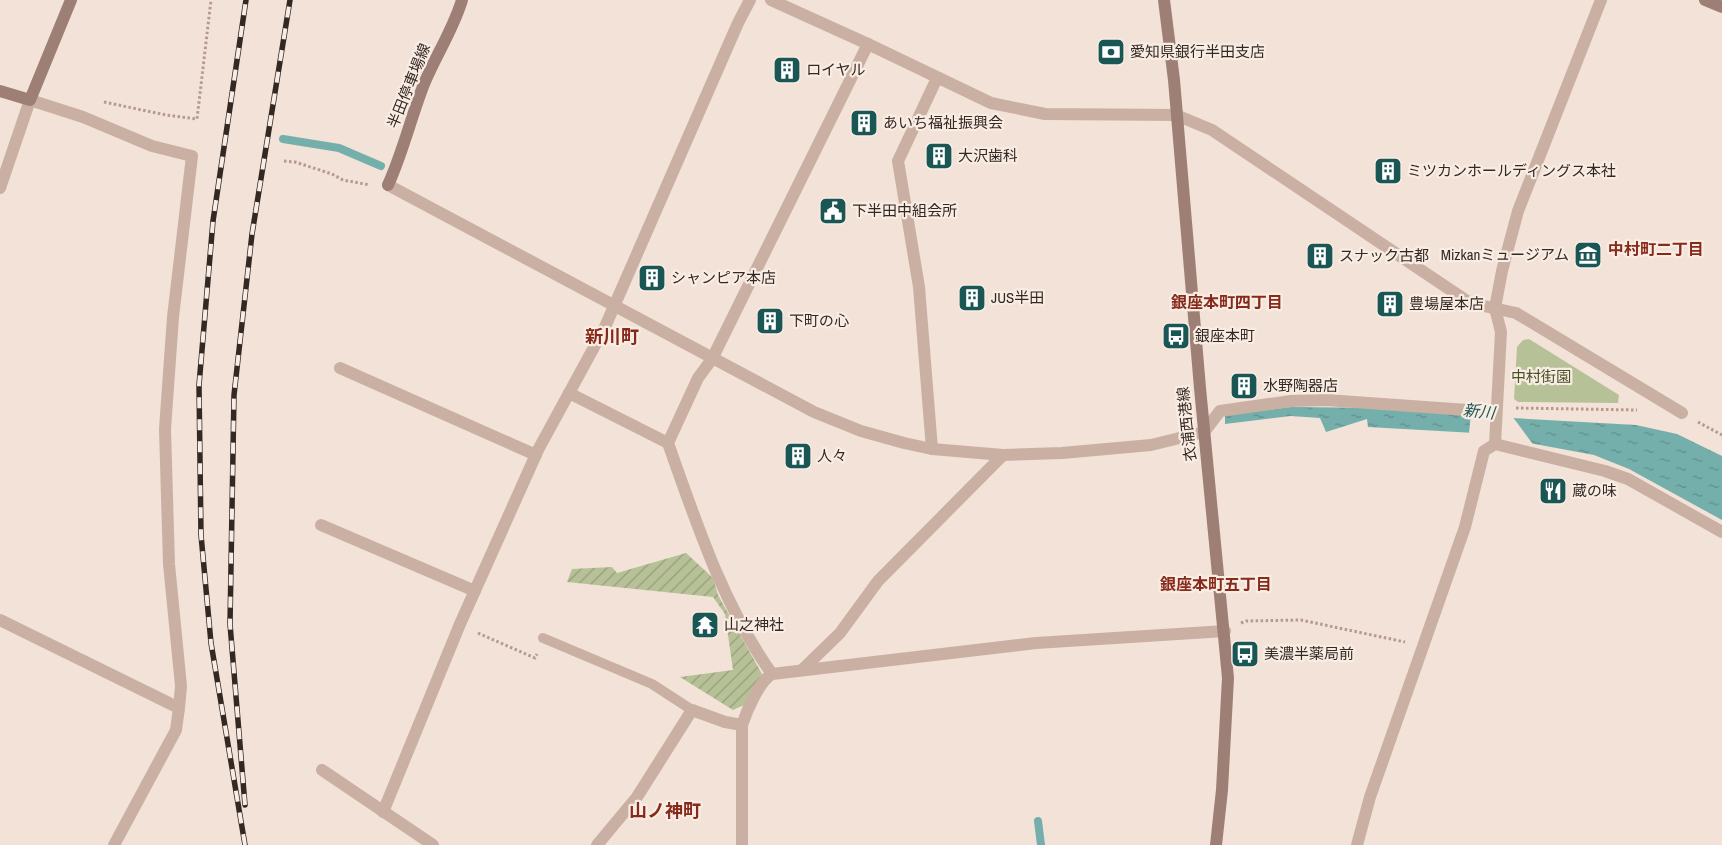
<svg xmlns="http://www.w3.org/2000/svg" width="1722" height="845" font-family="'Archivo Narrow','Noto Sans JP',sans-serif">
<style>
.park{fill:#b7c197}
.garden{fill:url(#garden-furrows)}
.water{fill:url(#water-ripples)}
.pier{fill:#f2e2d7}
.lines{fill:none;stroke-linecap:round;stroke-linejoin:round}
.stream{stroke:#75afab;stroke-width:8}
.path{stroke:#b59a8d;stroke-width:3;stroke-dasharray:2.5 2.5;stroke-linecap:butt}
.service{stroke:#cab0a3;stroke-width:10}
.minor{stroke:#cab0a3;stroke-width:12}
.tertiary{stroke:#cab0a3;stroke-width:12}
.secondary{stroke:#9d7f75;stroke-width:12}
.rail-casing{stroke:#342825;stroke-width:5.5}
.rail{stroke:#f9ede3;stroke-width:4;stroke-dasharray:11;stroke-linecap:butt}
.labels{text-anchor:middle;stroke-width:4.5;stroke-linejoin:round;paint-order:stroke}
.poi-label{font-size:15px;fill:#342825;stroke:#f9ede3;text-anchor:start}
.street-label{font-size:15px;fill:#342825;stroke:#f9ede3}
.park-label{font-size:15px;fill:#485328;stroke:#f9ede3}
.neighbourhood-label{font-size:16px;font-weight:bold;fill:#862a1c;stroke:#f9ede3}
.water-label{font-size:16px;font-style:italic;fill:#1a5754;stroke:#f9ede3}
.quarter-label{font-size:18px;font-weight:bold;fill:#862a1c;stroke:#f9ede3}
</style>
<defs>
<pattern id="garden-furrows" width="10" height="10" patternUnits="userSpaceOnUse" patternTransform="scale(1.25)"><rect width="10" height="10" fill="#b7c197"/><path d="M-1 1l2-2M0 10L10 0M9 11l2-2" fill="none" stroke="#969d7b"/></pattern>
<pattern id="water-ripples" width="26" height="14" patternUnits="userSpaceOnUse" patternTransform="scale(1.25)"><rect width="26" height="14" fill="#75afab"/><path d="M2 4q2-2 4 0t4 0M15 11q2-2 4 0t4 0" fill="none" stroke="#618e8b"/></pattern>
</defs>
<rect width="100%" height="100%" fill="#f2e2d7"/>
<polygon class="park" points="1529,339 1619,395 1618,403 1518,402 1514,399 1517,347 1523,340"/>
<polygon class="garden" points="686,553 713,578 718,595 762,674 744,705 733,710 680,677 733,670 725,614 713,597 567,582 572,569 612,567 617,573"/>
<polygon class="water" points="1291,407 1384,408 1475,416 1636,425 1677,434 1722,456 1722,520 1629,469 1594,455 1475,433 1368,427 1367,419 1326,432 1320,418 1291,416 1225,424 1225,415"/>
<polygon class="pier" points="1471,414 1512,416 1535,447 1469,433"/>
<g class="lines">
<g class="stream">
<polyline points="283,139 339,148 381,166"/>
<polyline points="1038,821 1041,845"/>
</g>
<g class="path">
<polyline points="104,102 166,115 197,119 211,0"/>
<polyline points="284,161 295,162 332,174 343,180 370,185"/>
<polyline points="1516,408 1637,410"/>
<polyline points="1698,422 1722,435"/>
<polyline points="1241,623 1246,621 1301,620 1405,642"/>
<polyline points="478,633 535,658 537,654"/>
</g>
<polyline class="service" points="543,638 652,684 692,710"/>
<g class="minor">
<polyline points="771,0 868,44 991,103 1045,114 1176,115 1212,130 1470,303 1516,313 1682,413"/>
<polyline points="30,100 83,117 152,146 192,156 173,317 165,429 169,564 181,686 179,708 176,730 114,845"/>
<polyline points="340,368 536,455"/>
<polyline points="569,393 668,443"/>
<polyline points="1204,432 1220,411 1291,401 1326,400 1496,412"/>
<polyline points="1495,444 1501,332 1495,308 1502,271 1518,211 1601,0"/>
<polyline points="932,449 919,287 898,161 937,78"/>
<polyline points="321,525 475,591"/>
<polyline points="0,620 179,708"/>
<polyline points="802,670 840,633 878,581 1003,455"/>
<path d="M772,674C723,605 696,522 668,443L698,378L712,359L868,44"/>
<polyline points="322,770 433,845"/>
<polyline points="383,812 460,624 538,450 605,327 738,23 750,0"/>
<polyline points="597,845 637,797 692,710 725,722 742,725"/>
<path d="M742,845V725C747,710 759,682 772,674L1036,643L1225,631"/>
<polyline points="1357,845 1370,797 1465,527 1484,451 1495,444 1605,471 1628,479 1722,532"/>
</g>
<g class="tertiary">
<polyline points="388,185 814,412 861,431 904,443 932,449 1003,455 1062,453 1151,445 1204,432"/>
<polyline points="0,188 30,100"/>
</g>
<g class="secondary">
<polyline points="1164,0 1174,80 1200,388 1228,678 1222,790 1216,845"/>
<polyline points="1705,0 1722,7"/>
<polyline points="0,91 30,100 71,0"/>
<path d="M388,185C403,152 411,117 424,84C436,55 453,30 462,0"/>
</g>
<defs>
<g id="rail">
<polyline points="245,805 230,624 234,395 252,234 290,0"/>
<polyline points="245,845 211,643 201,535 199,385 213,221 246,0"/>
</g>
</defs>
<use href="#rail" class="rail-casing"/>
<use href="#rail" class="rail"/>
</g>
<defs>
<symbol id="bank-square" viewBox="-11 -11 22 22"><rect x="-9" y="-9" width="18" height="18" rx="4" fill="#1a5754" stroke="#f9ede3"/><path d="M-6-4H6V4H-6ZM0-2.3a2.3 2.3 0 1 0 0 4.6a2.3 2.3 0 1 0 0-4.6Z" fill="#fff"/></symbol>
<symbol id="building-square" viewBox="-11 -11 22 22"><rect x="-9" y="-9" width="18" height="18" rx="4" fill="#1a5754" stroke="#f9ede3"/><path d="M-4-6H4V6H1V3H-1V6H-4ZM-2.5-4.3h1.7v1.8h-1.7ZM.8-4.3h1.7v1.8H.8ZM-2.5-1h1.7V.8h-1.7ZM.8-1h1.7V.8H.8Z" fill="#fff"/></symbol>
<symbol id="civic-square" viewBox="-11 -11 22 22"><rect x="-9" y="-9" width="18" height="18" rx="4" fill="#1a5754" stroke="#f9ede3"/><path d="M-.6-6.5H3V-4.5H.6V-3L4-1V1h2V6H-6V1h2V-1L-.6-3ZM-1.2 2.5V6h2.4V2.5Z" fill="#fff"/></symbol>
<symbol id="museum-square" viewBox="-11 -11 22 22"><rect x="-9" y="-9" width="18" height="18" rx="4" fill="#1a5754" stroke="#f9ede3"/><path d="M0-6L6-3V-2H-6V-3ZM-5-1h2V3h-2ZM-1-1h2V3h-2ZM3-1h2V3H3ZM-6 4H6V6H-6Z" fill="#fff"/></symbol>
<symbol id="bus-square" viewBox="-11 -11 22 22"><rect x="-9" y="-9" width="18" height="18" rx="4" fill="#1a5754" stroke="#f9ede3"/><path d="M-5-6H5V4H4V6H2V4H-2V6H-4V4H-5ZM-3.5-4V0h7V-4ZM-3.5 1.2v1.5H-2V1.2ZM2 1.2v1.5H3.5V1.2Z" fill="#fff"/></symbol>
<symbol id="restaurant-square" viewBox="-11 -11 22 22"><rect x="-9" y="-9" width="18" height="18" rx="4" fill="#1a5754" stroke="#f9ede3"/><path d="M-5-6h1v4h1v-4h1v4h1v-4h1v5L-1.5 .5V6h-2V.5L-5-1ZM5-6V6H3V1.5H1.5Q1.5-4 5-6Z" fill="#fff"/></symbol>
<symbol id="temple-square" viewBox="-11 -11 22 22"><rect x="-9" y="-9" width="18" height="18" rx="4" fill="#1a5754" stroke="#f9ede3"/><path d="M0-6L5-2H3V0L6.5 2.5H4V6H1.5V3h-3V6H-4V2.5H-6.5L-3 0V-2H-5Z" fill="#fff"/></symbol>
</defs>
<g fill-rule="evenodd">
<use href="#bank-square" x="1095" y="36" width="32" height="32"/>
<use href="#building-square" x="771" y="54" width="32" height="32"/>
<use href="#building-square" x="848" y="107" width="32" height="32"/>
<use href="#building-square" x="923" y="140" width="32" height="32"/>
<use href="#building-square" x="1372" y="155" width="32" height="32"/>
<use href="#civic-square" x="817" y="195" width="32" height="32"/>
<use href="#museum-square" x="1572" y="239" width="32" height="32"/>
<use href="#building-square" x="1304" y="240" width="32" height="32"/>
<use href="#building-square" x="636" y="262" width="32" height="32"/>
<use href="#building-square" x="956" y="282" width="32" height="32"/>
<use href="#building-square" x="1374" y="288" width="32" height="32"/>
<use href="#building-square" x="754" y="305" width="32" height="32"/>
<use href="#bus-square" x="1160" y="320" width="32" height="32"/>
<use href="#building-square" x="1228" y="370" width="32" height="32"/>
<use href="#building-square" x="782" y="440" width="32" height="32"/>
<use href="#restaurant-square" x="1537" y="475" width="32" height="32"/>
<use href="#temple-square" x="689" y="609" width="32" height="32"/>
<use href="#bus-square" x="1229" y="638" width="32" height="32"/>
</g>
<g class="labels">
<g class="poi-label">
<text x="1130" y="57">愛知県銀行半田支店</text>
<text x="806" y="75">ロイヤル</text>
<text x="883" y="128">あいち福祉振興会</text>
<text x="958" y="161">大沢歯科</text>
<text x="1407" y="176">ミツカンホールディングス本社</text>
<text x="852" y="216">下半田中組会所</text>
<text x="1569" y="260" text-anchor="end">Mizkanミュージアム</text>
<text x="1339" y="261">スナック古都</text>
<text x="671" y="283">シャンピア本店</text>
<text x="991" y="303">JUS半田</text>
<text x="1409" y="309">豊場屋本店</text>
<text x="789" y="326">下町の心</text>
<text x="1195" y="341">銀座本町</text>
<text x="1263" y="391">水野陶器店</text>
<text x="817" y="461">人々</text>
<text x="1572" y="496">蔵の味</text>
<text x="724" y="630">山之神社</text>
<text x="1264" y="659">美濃半薬局前</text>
</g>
<g class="street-label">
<text transform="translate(409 86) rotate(-68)" y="5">半田停車場線</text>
<text transform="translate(1187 424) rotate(-96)" y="5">衣浦西港線</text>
</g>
<g class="park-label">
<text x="1541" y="382">中村街園</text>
</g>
<g class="neighbourhood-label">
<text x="1656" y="255">中村町二丁目</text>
<text x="1227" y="308">銀座本町四丁目</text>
<text x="1216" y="590">銀座本町五丁目</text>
</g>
<g class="water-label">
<text transform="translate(1479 411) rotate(6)" y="6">新川</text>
</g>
<g class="quarter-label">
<text x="612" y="343">新川町</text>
<text x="665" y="817">山ノ神町</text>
</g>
</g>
</svg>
